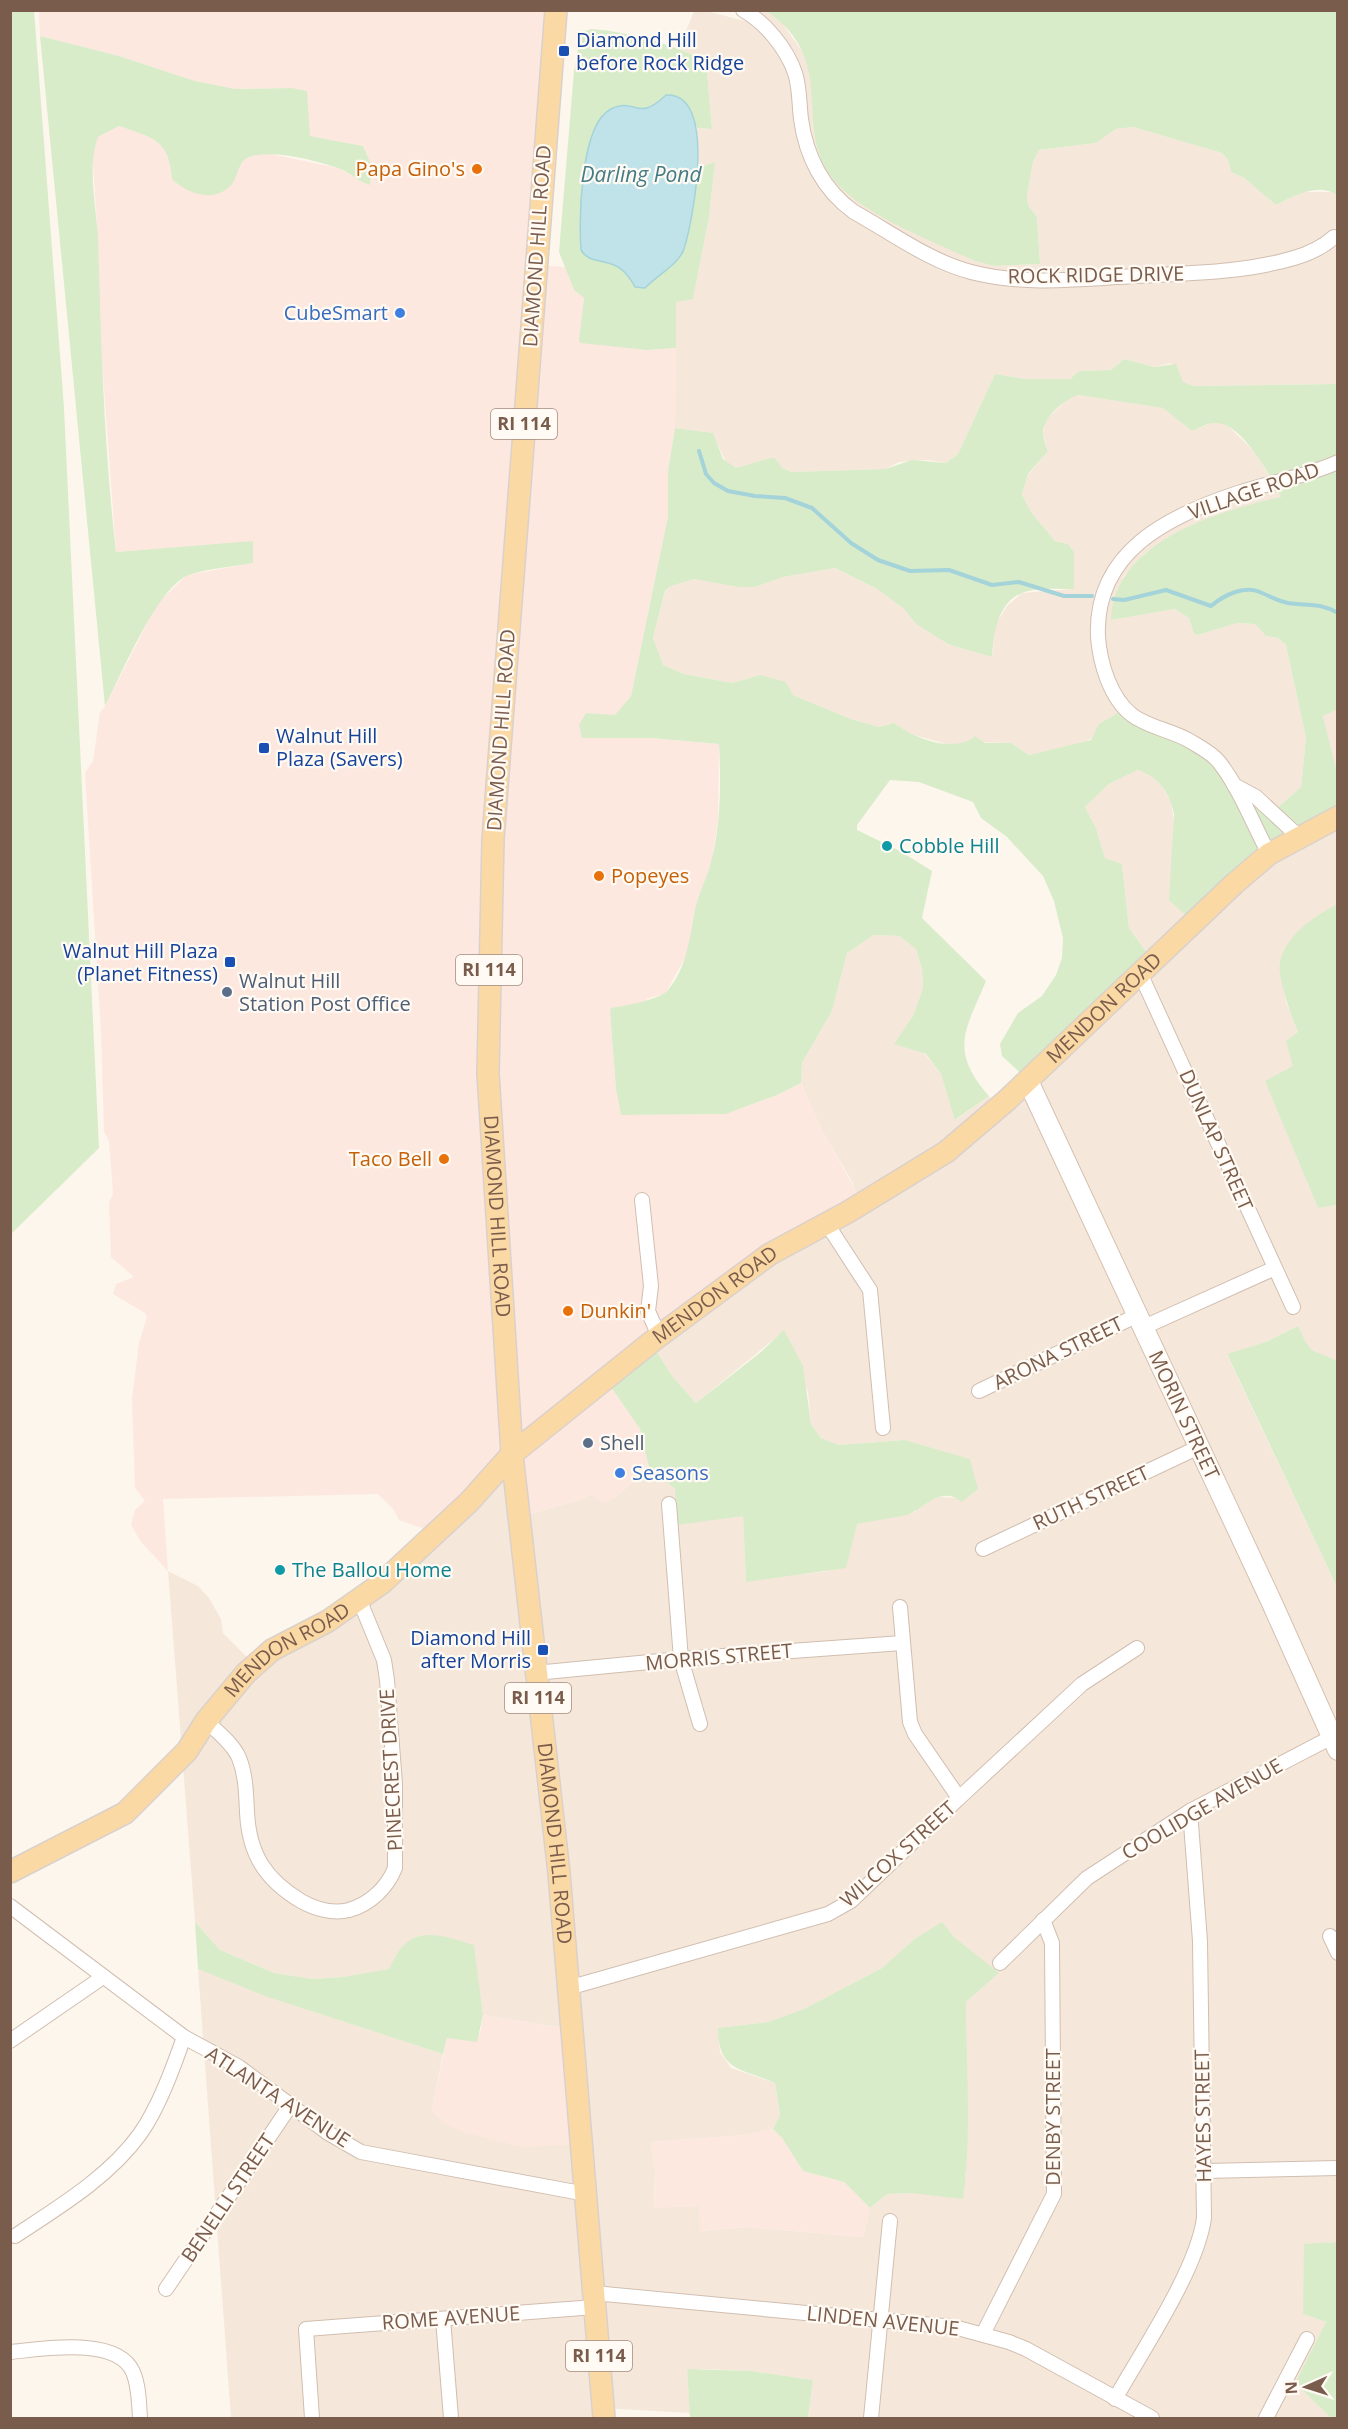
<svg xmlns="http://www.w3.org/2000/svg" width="1348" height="2429" font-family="'Open Sans',sans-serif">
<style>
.residential{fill:#f5e8da;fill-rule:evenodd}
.commercial{fill:#fde8e0}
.green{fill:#d8ecc9;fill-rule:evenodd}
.water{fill:#bfe3e8;stroke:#a5d3da;stroke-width:1.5}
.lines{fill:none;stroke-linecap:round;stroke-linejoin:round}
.stream{stroke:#a5d3da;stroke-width:4}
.street-casing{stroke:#d1beb0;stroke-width:16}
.secondary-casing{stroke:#d6c0b0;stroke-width:22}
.primary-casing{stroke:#dad1cd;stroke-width:24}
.street{stroke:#fff;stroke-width:14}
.secondary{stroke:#fff;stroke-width:20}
.primary{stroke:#fbd9a5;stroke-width:21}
.transit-dot{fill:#1a4fb4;stroke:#fffaf3;stroke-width:2}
.food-dot{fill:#e8710a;stroke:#fffaf3;stroke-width:2}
.shop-dot{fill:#3f7fe0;stroke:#fffaf3;stroke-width:2}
.culture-dot{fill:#0f9aa8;stroke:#fffaf3;stroke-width:2}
.service-dot{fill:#5c6f8a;stroke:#fffaf3;stroke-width:2}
.labels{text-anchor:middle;stroke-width:4.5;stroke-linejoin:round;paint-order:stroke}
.shield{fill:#fffaf3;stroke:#a28b7f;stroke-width:1.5}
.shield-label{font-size:18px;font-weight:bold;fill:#7a5c4d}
.transit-label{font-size:20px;fill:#164399;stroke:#fffaf3;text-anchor:start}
.food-label{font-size:20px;fill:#c56008;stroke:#fffaf3;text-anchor:end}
.street-label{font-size:20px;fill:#7a5c4d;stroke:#fffaf3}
.shop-label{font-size:20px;fill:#366cbe;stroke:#fffaf3;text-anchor:end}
.culture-label{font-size:20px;fill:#0d838f;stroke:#fffaf3;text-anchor:start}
.service-label{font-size:20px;fill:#4e5e75;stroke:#fffaf3;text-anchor:start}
.water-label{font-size:21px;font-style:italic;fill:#437c86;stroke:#fffaf3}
</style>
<rect width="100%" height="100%" fill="#fdf6ec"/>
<g class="residential">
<polygon points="694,11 706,11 745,21 756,11 766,11 782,23 802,51 810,71 815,135 862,205 975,261 994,266 1040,264 1037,217 1028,205 1027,196 1033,162 1039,150 1096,143 1116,129 1133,127 1222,153 1228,160 1231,172 1244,178 1276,205 1303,192 1333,192 1337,195 1337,384 1193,386 1183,382 1171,363 1154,367 1124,359 1111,370 1079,371 1070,379 1025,379 995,374 958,454 946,463 928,460 899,462 885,469 792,472 782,468 770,458 736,468 727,464 712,433 675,428 676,302 693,298 709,217 715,162 699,167 697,128 712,129 706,61 679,49"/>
<polygon points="1078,395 1164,408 1192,431 1214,422 1227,425 1256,453 1281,497 1216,515 1145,553 1124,576 1114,599 1111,620 1175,609 1189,618 1194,634 1198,635 1237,623 1255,624 1266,636 1278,638 1286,645 1306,738 1301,787 1275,810 1097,729 1095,736 1085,742 1029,755 1011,743 968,742 955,746 906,733 894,723 879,727 851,719 793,695 760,675 732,683 684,674 663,665 659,659 653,638 665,592 671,586 694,579 738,587 755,587 783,577 835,568 877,589 904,609 916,624 938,638 950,645 992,657 996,624 1007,606 1022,593 1073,589 1074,552 1068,544 1055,541 1031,512 1022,495 1028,475 1048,451 1043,434 1046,420 1068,398"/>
<polygon points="1337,709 1337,772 1323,716"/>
<path d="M1136,770L1153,775L1162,786L1171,802L1174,823L1254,870L1337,818V904L1279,963L1286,1002L1298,1033L1287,1041L1294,1066L1279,1113L1318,1208L1337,1205V1361L1316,1354L1308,1347L1298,1326L1266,1342L1227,1355L1337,1587V2242H1329L1304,2292L1303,2314L1326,2322L1295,2383L1331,2418H808L813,2380L751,2371L704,2369L687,2370L690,2413L602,2408L603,2418H231L198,1969L308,2010L443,2054L432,2111L569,2029L483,2015L473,1945L393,1963L389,1969L342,1977L313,1979L274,1973L220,1950L195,1922L168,1571L198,1586L209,1598L221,1619L223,1633L253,1663L327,1620L511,1456L522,1516L580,1500L591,1494L614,1498L649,1468L675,1489L743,1516L746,1581L829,1571L856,1524L915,1512L920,1505L939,1497L958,1498L962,1501L969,1459L905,1440L839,1445L821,1438L811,1424L808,1392L784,1331L696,1403L672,1376L655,1349L854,1185L820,1127L801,1083L802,1063L832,1011L847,953L874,935L899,936L916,949L922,969L923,988L913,1016L895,1044L925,1054L941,1074L956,1120L989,1096L997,1106L1152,960L1129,928L1122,864L1105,858L1096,828L1085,807L1109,784ZM941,1923L954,1937L998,1974L966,2002V2176L911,2193L887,2194L870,2208L863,2237L746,2227L701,2231L700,2206L654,2207L655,2168L651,2142L746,2135L773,2129L780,2115L775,2083L731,2068L720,2052L718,2028L768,2022L804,2009L882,1968Z"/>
</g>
<g class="commercial">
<polygon points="39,11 555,11 536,265 565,267 574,290 584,298 579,339 647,350 676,348 675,428 668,471 668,516 631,696 615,716 586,713 651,738 719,744 718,821 712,859 694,914 687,954 665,994 649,998 639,1004 611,1008 610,1012 616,1089 621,1115 726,1114 777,1095 801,1083 820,1127 862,1201 650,1345 625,1404 640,1429 649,1468 614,1498 603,1503 591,1494 580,1500 522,1516 516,1460 433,1532 399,1520 393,1509 378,1494 163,1499 168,1571 141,1542 131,1525 135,1510 145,1501 135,1488 132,1399 139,1343 147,1317 145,1313 113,1294 116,1284 134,1277 111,1257 109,1203 113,1194 109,1141 104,1132 101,1032 85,773 93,761 100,712 105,706 157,604 187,575 253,563 253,542 116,552 97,293 97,225 92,151 98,137 119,126 153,137 163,146 171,164 172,179 231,185 240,163 249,156 266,153 338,168 370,185 372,166 363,146 310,136 292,88 236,89 195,81 119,56 40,36"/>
<polygon points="483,2015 569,2029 579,2144 522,2147 464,2132 445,2124 432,2111 447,2038 480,2033"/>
<polygon points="773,2129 782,2138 803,2171 844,2182 870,2208 863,2237 746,2227 700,2231 699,2206 654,2208 655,2168 651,2142 746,2135"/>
</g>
<g class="green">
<polygon points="34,10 64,408 99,1148 11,1234 10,11"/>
<path d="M766,11H1337V195C1318,182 1294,196 1276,205L1244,178L1231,172L1228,160L1222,153L1133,127L1116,129L1096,143L1039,150L1033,162L1027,196L1028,205L1037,217L1040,264L994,266L975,261C934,242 860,214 833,179C791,126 840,60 766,11Z"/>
<path d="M592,29C631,32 671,44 706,61L712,129L697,128L684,101L665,95C652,109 645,111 626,105L592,136L580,205L581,250L584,254C609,262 622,262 635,287L645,288L673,263L692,210L699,167L715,162L709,217L693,299L676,302V348L647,350L580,343L579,339L584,298L574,290L559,252L574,71L581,32Z"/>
<path d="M40,36L119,56L195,81L236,89L292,88L307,91L310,136L363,146L372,166L370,185C358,182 350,172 338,168C314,160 277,150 252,156C237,160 240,173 232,184C216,204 187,194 172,179C169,138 152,138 119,126L98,137C87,167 96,205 98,237C101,342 104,448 116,552L253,541V563C233,567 208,568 189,575C157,587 122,674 105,706Z"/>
<path d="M1124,359L1154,367L1176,364L1183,382L1193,386L1337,384L1338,709L1323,716L1337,772V818L1282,850L1193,922L1169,900L1174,814C1169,791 1158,776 1137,770L1109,784L1085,807L1096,828L1105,858L1122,864L1129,928L1152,960L1027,1079L1002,1056L1000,1044L1018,1013L1042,996L1056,975L1062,958L1063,938L1054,901L1043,876L1007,837L981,818L973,802L919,782L890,780L857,825V830L900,851L932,871L922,918L986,981C965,1031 949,1050 989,1096L955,1120L941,1074L926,1054L894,1044L913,1016L923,988L922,969L916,949L899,936L874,935L847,953L832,1011L802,1063L801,1083L777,1095L726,1114L621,1115L616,1089L610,1012L611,1008C624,1006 658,1000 667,991C686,970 689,941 694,915C697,895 708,877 712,858C721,823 721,780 719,744L651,738H582L579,725L586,713L615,715L631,696L668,516V471L675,428L713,433L723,459L736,468L770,458H775L782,468L792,472L885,469L912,460L946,463L958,454L995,374L1025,379H1070L1079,371L1111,370ZM1078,395L1163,408L1192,431C1198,429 1207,423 1214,423C1241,420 1271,477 1281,497C1218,511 1113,542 1111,620L1175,609L1189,618L1194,634L1198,635L1237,623L1255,624L1266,636L1278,638L1286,645L1306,738L1301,787L1275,810L1191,743L1127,708L1099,724L1091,740L1029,755L1011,743H985L975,736C954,754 913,738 894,723L879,727L851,719L793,695L786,682L760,675L732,683L684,674L663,665L653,638L665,591L671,586L694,579L738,587H755L783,577L835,568L877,589L904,609L916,624L938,638L950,645L992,657C994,634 997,603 1022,593C1036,587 1059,589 1074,589V552L1068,544L1055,541L1031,512L1022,495L1028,474L1048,451C1046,445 1043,438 1043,432C1045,416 1063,400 1078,395Z"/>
<path d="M1337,904V1205L1318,1208L1265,1081L1293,1066L1286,1041L1298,1032C1292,1019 1276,974 1280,961C1287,934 1314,917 1337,904Z"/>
<path d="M1298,1326C1313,1358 1309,1347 1337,1361V1587L1227,1354L1266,1342Z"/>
<path d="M784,1330L803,1366L811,1424L821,1438L839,1445L905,1440L970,1459L978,1489L962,1502C941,1484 922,1510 907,1515L857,1524L846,1568L746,1582L743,1516L677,1525L675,1489L649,1468L640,1429L607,1381L655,1349L672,1376L696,1403L761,1352Z"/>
<path d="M195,1922L220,1950L274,1973L313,1979L342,1977L389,1969C393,1962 396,1954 401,1948C420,1925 450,1938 474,1945L483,2015L477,2042L447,2038L443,2054L268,1997L198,1969Z"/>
<path d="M942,1922L954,1937L999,1973L966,2002C966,2067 972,2134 963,2199L911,2193L887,2194L870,2208L844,2182L803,2171L782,2138L773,2129L780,2115L775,2083C742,2068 718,2072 718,2028L768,2022L804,2009L882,1968L916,1938Z"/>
<polygon points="1337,2242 1338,2418 1331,2418 1295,2383 1326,2322 1303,2314 1304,2244"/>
<polygon points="687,2369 751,2371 813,2380 808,2418 690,2418"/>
</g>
<path class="water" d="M666,95C718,92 693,220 684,249C679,264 656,276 645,288L635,287C616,250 593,270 581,250C579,219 580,124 611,109C637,97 637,123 666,95Z"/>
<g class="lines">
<g class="stream">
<polyline points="699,451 706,474 714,483 728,491 755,496 785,498 812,508 851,543 878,560 910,571 949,570 992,585 1019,582 1064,596 1092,596"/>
<path d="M1113,599L1124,600L1166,590L1211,606C1224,595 1246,584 1262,593C1272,597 1277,601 1288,603C1308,606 1318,602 1338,613"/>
</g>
<defs>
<g id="street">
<path d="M743,10C765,22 787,49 795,73C800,88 799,104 801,119C806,156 823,190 854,212C892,233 929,261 971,272C1025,286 1081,279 1135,276C1188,273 1243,273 1294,258C1308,254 1323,247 1334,237"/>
<polyline points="1234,785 1256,797 1298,836"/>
<path d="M1269,854C1253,824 1240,789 1219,762C1212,753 1200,747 1190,741C1172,730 1149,728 1132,715C1110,698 1100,663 1098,637C1094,552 1168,516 1238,493C1271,482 1305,477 1338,462"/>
<polyline points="1140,973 1293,1307"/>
<polyline points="642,1200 651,1286 648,1311 659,1336"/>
<polyline points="827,1224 870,1290 883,1428"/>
<polyline points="1144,1327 1273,1269"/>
<polyline points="979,1391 1138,1315"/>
<polyline points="669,1504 681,1659 700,1724"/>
<polyline points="983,1549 1199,1447"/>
<polyline points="535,1673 681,1659 902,1643"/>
<path d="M206,1721C217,1731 234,1745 239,1758C246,1775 246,1794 247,1812C249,1855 266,1880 301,1901C315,1909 333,1914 349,1910C370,1904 387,1888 395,1868V1784L387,1680L384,1660L359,1599"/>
<polyline points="959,1798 1082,1684 1137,1648"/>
<polyline points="10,1906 184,2037 239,2067 328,2133 361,2152 586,2194"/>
<polyline points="1330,1936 1338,1953"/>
<polyline points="1000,1963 1087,1878 1190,1811 1332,1737"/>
<polyline points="568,1988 828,1914 851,1901 959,1798 915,1734 910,1722 900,1607"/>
<polyline points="10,2041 103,1977"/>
<polyline points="1205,2171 1338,2168"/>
<path d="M15,2236C59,2207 109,2177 140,2134C159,2107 173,2068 184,2037"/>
<polyline points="166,2289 290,2106"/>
<polyline points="594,2293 954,2327 1009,2342 1026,2349 1152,2418"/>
<polyline points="443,2319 451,2418"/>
<polyline points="983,2334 1054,2194 1052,1943 1043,1920"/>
<path d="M10,2352C43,2349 117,2336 133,2372C139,2386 139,2404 140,2418"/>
<path d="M1115,2399C1142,2351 1197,2270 1204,2218L1200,1941L1190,1811"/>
<polyline points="312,2418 306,2329 595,2307"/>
<polyline points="871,2418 890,2221"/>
<polyline points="1266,2418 1307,2339"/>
</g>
<polyline id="secondary" points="1028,1081 1272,1603 1338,1750"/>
<g id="primary">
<path id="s1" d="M556,10L493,839L488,1073L512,1454L559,1873L604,2418"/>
<path id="s2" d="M10,1872L125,1813L187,1751L206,1721L246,1673L272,1650L328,1621L382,1583L469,1502L512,1454L659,1336L770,1254L848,1212L946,1152L1006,1101L1234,884L1269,854L1338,817"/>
</g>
</defs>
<use href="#street" class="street-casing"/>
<use href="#secondary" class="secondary-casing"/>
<use href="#primary" class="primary-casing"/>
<use href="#street" class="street"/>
<use href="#secondary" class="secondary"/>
<use href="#primary" class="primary"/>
</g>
<g class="transit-dot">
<rect x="558" y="45" width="12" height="12" rx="3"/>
<rect x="258" y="742" width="12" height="12" rx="3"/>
<rect x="224" y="956" width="12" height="12" rx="3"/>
<rect x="537" y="1644" width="12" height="12" rx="3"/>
</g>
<g class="food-dot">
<circle cx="477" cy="169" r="6"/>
<circle cx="599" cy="876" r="6"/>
<circle cx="444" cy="1159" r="6"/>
<circle cx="568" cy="1311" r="6"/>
</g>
<g class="shop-dot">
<circle cx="400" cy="313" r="6"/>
<circle cx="620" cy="1473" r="6"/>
</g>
<g class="culture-dot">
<circle cx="887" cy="846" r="6"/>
<circle cx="280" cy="1570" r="6"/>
</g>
<g class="service-dot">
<circle cx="227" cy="992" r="6"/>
<circle cx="588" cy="1443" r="6"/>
</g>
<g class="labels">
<g class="shield">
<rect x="491" y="409" width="66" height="30" rx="4.5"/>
<rect x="456" y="955" width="66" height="30" rx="4.5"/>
<rect x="505" y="1683" width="66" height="30" rx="4.5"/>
<rect x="566" y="2341" width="66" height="30" rx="4.5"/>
</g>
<g class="shield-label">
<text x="524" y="430">RI 114</text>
<text x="489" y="976">RI 114</text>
<text x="538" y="1704">RI 114</text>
<text x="599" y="2362">RI 114</text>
</g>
<g class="transit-label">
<text x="576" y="47">Diamond Hill<tspan x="576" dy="23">before Rock Ridge</tspan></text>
<text x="276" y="743">Walnut Hill<tspan x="276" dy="23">Plaza (Savers)</tspan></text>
<text x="218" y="958" text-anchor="end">Walnut Hill Plaza<tspan x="218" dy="23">(Planet Fitness)</tspan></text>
<text x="531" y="1645" text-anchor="end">Diamond Hill<tspan x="531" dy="23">after Morris</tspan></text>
</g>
<g class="food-label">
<text x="465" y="176">Papa Gino's</text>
<text x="611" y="883" text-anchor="start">Popeyes</text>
<text x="432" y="1166">Taco Bell</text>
<text x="580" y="1318" text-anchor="start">Dunkin'</text>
</g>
<g class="street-label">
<text transform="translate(537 246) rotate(-86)" y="7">DIAMOND HILL ROAD</text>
<text transform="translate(1096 275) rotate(-1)" y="7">ROCK RIDGE DRIVE</text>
<text transform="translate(1254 491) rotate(-19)" y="7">VILLAGE ROAD</text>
<text transform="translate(501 730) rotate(-86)" y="7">DIAMOND HILL ROAD</text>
<text dy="7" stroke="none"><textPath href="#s2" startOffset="1406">MENDON ROAD</textPath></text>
<text transform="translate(1216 1140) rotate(66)" y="7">DUNLAP STREET</text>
<text dy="7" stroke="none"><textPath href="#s1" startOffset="1209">DIAMOND HILL ROAD</textPath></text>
<text dy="7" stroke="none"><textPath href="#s2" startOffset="920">MENDON ROAD</textPath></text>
<text transform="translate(1058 1353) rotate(-26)" y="7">ARONA STREET</text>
<text transform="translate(1184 1415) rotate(65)" y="7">MORIN STREET</text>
<text transform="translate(1091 1498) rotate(-25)" y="7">RUTH STREET</text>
<text dy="7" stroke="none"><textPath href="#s2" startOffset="362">MENDON ROAD</textPath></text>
<text transform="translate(719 1657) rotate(-5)" y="7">MORRIS STREET</text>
<text transform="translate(391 1770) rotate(-93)" y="7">PINECREST DRIVE</text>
<text transform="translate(1202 1809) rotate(-30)" y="7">COOLIDGE AVENUE</text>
<text dy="7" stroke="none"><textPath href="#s1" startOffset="1839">DIAMOND HILL ROAD</textPath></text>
<text transform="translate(898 1854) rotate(-42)" y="7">WILCOX STREET</text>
<text transform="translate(278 2097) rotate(33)" y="7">ATLANTA AVENUE</text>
<text transform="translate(1203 2116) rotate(-91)" y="7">HAYES STREET</text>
<text transform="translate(1053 2117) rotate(-90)" y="7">DENBY STREET</text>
<text transform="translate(228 2198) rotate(-56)" y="7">BENELLI STREET</text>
<text transform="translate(451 2318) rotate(-4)" y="7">ROME AVENUE</text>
<text transform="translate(883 2321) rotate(6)" y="7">LINDEN AVENUE</text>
</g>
<g class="shop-label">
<text x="388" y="320">CubeSmart</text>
<text x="632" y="1480" text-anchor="start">Seasons</text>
</g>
<g class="culture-label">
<text x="899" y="853">Cobble Hill</text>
<text x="292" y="1577">The Ballou Home</text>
</g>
<g class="service-label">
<text x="239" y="988">Walnut Hill<tspan x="239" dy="23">Station Post Office</tspan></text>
<text x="600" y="1450">Shell</text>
</g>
<g class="water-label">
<text x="641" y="182">Darling Pond</text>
</g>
</g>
<rect width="1348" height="2429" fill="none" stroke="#7a5c4d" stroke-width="24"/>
<g transform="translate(1306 2387) rotate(267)" stroke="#fffaf3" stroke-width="4.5" paint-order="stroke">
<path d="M0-4.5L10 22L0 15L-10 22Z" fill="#7a5c4d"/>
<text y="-9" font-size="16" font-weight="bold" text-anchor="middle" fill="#7a5c4d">N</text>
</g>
</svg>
